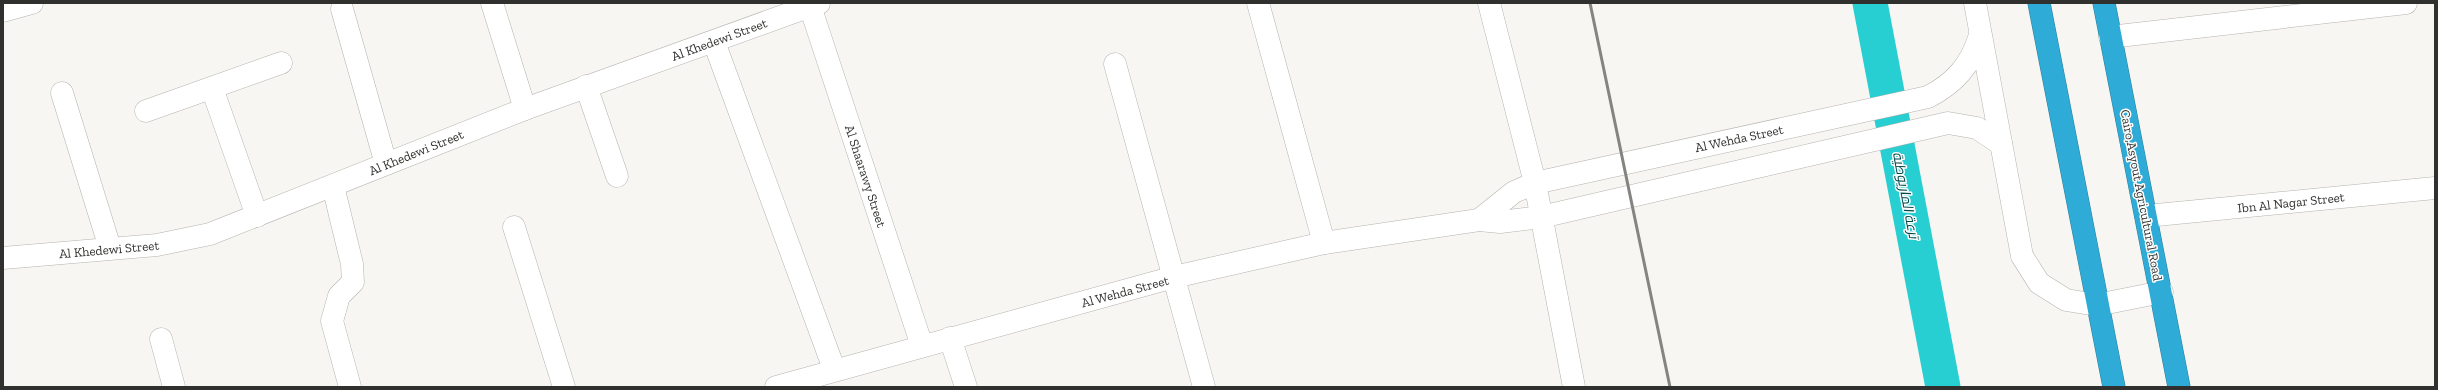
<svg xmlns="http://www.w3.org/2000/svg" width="2438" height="390" font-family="'Zilla Slab',Cairo,serif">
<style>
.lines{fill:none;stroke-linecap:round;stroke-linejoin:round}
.canal{stroke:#28cfd2;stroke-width:35}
.minor-casing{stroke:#b5b3af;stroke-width:23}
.highway-casing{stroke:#2f809c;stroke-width:23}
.minor{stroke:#fff;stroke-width:22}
.highway{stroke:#2eabd7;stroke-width:22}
.rail{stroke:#858481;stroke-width:3}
.labels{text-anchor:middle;stroke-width:3;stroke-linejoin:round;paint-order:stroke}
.street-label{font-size:13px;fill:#30302e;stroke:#fff}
.water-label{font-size:14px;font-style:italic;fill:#00484a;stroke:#fff}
</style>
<rect width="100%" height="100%" fill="#f8f6f2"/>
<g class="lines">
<polyline class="canal" points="1870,3 1943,387"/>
<defs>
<g id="minor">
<polyline points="492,3 525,109"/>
<polyline points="1258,3 1324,243"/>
<polyline points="1489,3 1535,183 1574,387"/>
<polyline points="1975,3 2022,256 2039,283 2066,300 2097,305 2162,292"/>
<polyline points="810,6 922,346"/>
<polyline points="342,9 386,164"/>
<polyline points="3,11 32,3"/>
<polyline points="2110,37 2406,3"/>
<polyline points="714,42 834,369"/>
<polyline points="1115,64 1204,387"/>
<polyline points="586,86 617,176"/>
<polyline points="212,88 257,216"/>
<polyline points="62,93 110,248"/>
<polyline points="146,111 281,63"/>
<polyline points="333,186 352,264 353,282 339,296 332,321 350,387"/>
<polyline points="2146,216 2435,188"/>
<path d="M1479,220L1514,192L1535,183L1928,97C1955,83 1971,65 1980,35"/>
<polyline points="514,227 564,387"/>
<polyline points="3,258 157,245 210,234 525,109 819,3"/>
<polyline points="950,338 966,387"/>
<polyline points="161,339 174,387"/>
<polyline points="776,387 1174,277 1324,243 1479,220 1500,222 1541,217 1948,123 1977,128 2001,144"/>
</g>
<g id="highway">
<polyline points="2039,3 2114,387"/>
<polyline points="2104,3 2179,387"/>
</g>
</defs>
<use href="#minor" class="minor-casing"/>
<use href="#highway" class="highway-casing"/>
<use href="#minor" class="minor"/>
<use href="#highway" class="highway"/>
<polyline class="rail" points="1590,3 1670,387"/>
</g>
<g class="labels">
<g class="street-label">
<text transform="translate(719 39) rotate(-20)" y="5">Al Khedewi Street</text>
<text transform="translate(1739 138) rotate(-12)" y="5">Al Wehda Street</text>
<text transform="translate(416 152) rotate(-22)" y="5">Al Khedewi Street</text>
<text transform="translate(866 176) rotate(72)" y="5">Al Shaarawy Street</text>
<text transform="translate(2142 195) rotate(79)" y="5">Cairo,Asyout Agricultural Road</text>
<text transform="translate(2291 202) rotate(-6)" y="5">Ibn Al Nagar Street</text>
<text transform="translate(109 249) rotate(-5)" y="5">Al Khedewi Street</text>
<text transform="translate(1125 291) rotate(-15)" y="5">Al Wehda Street</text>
</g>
<g class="water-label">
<text transform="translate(1906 195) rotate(79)" y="5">ترعة الماريوطية</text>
</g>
</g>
<rect width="2438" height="390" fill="none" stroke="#30302e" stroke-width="8"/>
</svg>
